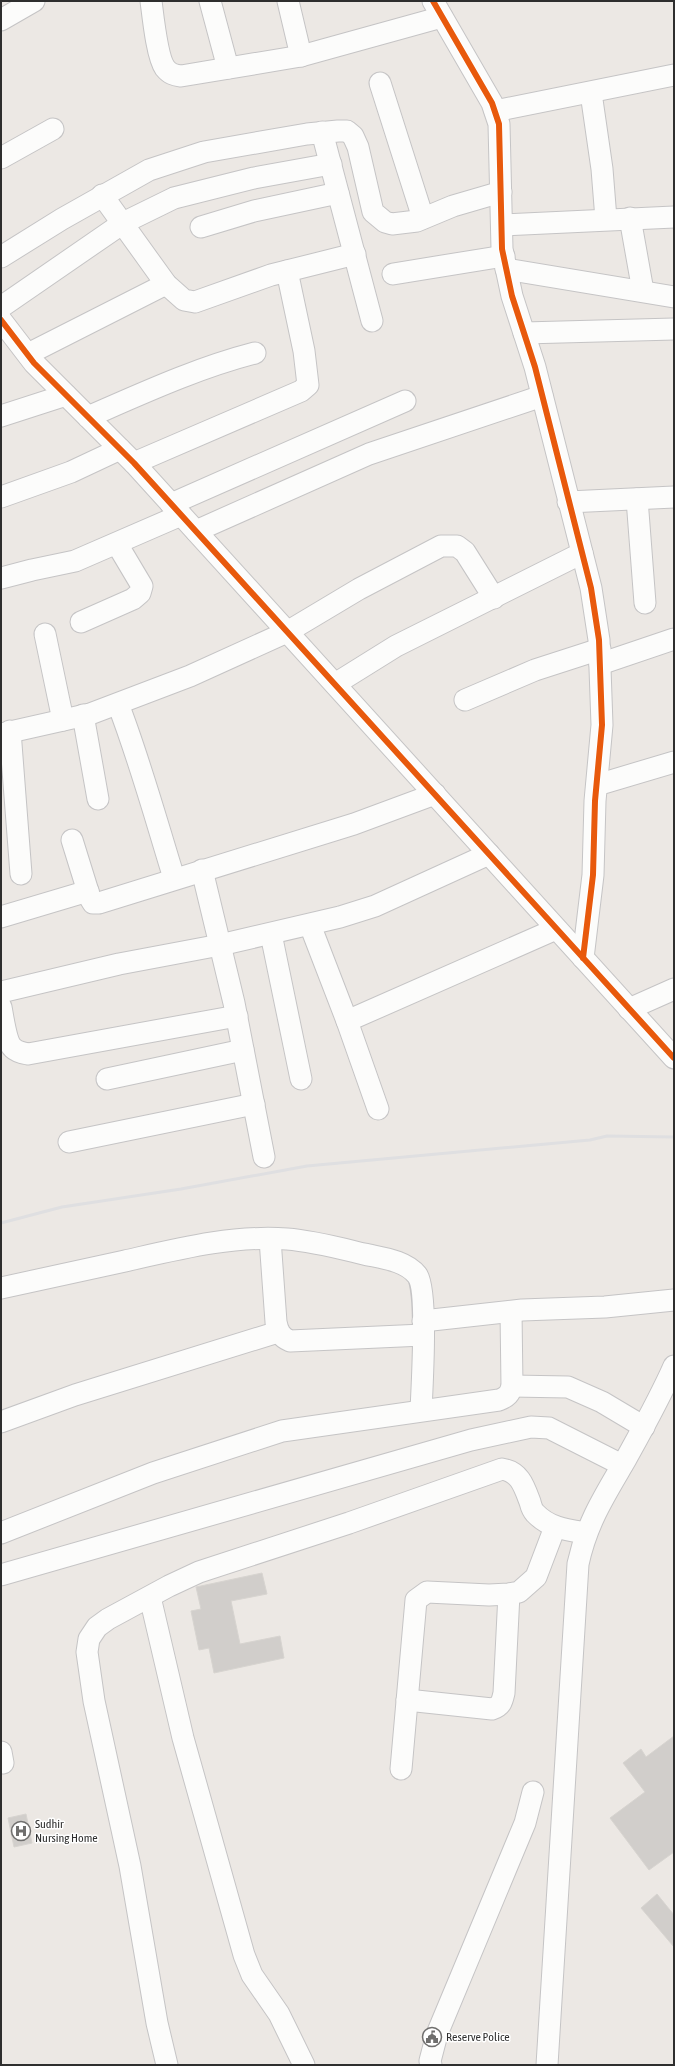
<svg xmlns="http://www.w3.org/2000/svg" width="675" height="2066" font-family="'Asap Condensed',sans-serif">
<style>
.building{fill:#d1cecb;stroke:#d7d4d0}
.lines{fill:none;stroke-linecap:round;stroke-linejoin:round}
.minor-casing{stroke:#c5c4c5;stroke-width:23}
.minor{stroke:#fcfcfb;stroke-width:21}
.rail{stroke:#dfdfe1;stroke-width:3}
.cycleway-casing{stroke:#fff;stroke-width:8}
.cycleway{stroke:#e8590c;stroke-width:6}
.labels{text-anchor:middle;stroke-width:3;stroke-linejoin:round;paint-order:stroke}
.poi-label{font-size:12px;fill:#2e2e2e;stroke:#fff;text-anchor:start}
</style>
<rect width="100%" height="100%" fill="#ece8e4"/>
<g class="building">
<polygon points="262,1573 267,1594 231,1601 240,1644 280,1636 284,1658 214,1673 209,1648 199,1650 191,1611 201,1609 196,1587"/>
<polygon points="674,1736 674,1852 649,1870 610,1818 645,1792 623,1763 641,1749 646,1757"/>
<polygon points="26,1814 32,1843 14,1847 8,1818"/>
<polygon points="657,1894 674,1915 674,1947 641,1908"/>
</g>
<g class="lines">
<defs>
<g id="minor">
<path d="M151,1C153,16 157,57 165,68C170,74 174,75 181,76L301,56L442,17"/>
<polyline points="210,1 228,68"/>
<polyline points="288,1 301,56"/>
<polyline points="433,1 492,103 499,124 502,249 512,296 535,367 591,588 599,640 602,725 595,801 593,875 583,958"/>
<polyline points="1,20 34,1"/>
<polyline points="380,83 423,218"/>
<polyline points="591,93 602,169 606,219"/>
<polyline points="495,111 674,75"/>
<polyline points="322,132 372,321"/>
<polyline points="1,158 53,129"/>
<polyline points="102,195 166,284 184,300 195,302 271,275 355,254"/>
<polyline points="630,218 643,291"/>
<polyline points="502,225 674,217"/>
<polyline points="201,227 254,211 338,193"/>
<polyline points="1,257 62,219 149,170 204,152 307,134 338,131 347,131 353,136 358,147 373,212 385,222 392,224 417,221 453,206 501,192"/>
<polyline points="506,269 674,297"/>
<polyline points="393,274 504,256"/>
<polyline points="1,307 123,223 174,198 254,178 331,164"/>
<polyline points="1,320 34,363 134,463 674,1058"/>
<polyline points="524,333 674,329"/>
<polyline points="28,354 166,284"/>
<polyline points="1,416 66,395"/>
<path d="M88,417C143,393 197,368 255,353"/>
<polyline points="134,463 301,391 308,385 304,351 287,271"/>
<polyline points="1,497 71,472 120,449"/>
<polyline points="637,499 645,603"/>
<polyline points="568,502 674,497"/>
<polyline points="171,504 405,401"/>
<polyline points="196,531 369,454 542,396"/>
<polyline points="1,578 32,570 75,561 181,515"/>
<polyline points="81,622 133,599 140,593 142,586 117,544"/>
<polyline points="45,634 63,720"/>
<polyline points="600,664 674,639"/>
<polyline points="335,684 396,646 582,553"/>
<polyline points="465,700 535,670 600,649"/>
<path d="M118,704C140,761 156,820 174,878"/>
<polyline points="83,715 98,799"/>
<polyline points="10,731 21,874"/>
<polyline points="1,734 90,714 190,676 287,632 359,589 441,546 457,546 465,552 494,598"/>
<polyline points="597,785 674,762"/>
<polyline points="72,840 90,898 93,903 99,903 354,824 435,794"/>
<polyline points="202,870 234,1003 264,1157"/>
<polyline points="1,917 88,891"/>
<polyline points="310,925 347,1021 378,1109"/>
<polyline points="271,934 301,1079"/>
<polyline points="1,992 119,964 220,945 340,917 375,906 489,854"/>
<path d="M1,1007C3,1017 6,1042 13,1048C17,1052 23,1053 28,1054L237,1016"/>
<polyline points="629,1009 674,989"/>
<polyline points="347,1021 556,929"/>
<polyline points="107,1079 243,1050"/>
<polyline points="69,1142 254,1104"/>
<path d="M270,1239L276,1322C278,1332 281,1337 290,1341L423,1335"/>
<path d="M1,1288C42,1279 84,1270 125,1261C178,1249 233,1235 287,1239C313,1241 339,1248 364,1254C381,1258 405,1260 417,1275C428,1288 422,1388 421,1410"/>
<polyline points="423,1321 522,1310 605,1307 674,1300"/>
<polyline points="512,1386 568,1387 602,1402 644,1427"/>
<polyline points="1,1422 75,1395 278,1332"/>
<path d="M1,1533L153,1473L282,1431L499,1400C507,1397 510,1394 512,1386L511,1312"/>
<polyline points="1,1575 471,1440 531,1427 549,1428 622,1465"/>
<polyline points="150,1597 183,1738 244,1955 252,1975 279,2014 304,2065"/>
<path d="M407,1700L492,1709C501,1706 502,1702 504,1693L509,1594"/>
<polyline points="1,1752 3,1763"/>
<polyline points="401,1769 416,1600 427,1592 489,1595 509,1594 519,1592 536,1577 555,1527"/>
<path d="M167,2065L157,2023L130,1866L94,1701L87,1652L89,1639L97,1627L108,1619L169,1586L199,1572L349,1523L502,1469C520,1472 524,1486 530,1502C531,1506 532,1510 535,1513C549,1528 567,1530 586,1533"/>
<polyline points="431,2065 430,2061 437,2034 525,1823 533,1792"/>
<path d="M547,2065L578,1564C587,1522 605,1495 626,1459C643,1428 660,1398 674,1366"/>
</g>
</defs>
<use href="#minor" class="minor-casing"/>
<use href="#minor" class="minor"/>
<polyline class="rail" points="1,1223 62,1207 181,1189 307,1166 590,1140 607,1136 674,1137"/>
<defs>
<g id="cycleway">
<polyline points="433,1 492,103 499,124 502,249 512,296 535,367 591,588 599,640 602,725 595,801 593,875 583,958"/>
<polyline points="1,320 34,363 134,463 674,1058"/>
</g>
</defs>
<use href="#cycleway" class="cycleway-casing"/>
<use href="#cycleway" class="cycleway"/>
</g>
<defs>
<symbol id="hospital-ring" viewBox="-11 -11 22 22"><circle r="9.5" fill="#fff" stroke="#706f6e" stroke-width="1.5"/><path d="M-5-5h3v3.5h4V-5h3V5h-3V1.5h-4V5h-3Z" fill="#706f6e"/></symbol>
<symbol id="civic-ring" viewBox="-11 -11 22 22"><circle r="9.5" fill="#fff" stroke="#706f6e" stroke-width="1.5"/><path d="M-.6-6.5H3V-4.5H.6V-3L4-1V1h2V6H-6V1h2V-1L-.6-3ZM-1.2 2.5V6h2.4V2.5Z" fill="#706f6e"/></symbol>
</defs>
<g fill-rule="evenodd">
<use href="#hospital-ring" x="10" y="1820" width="22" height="22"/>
<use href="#civic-ring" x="421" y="2026" width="22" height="22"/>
</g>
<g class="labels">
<g class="poi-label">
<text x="35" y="1828">Sudhir<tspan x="35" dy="14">Nursing Home</tspan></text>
<text x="446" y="2041">Reserve Police</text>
</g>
</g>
<rect width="675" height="2066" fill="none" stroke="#2e2e2e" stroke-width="4"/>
</svg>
